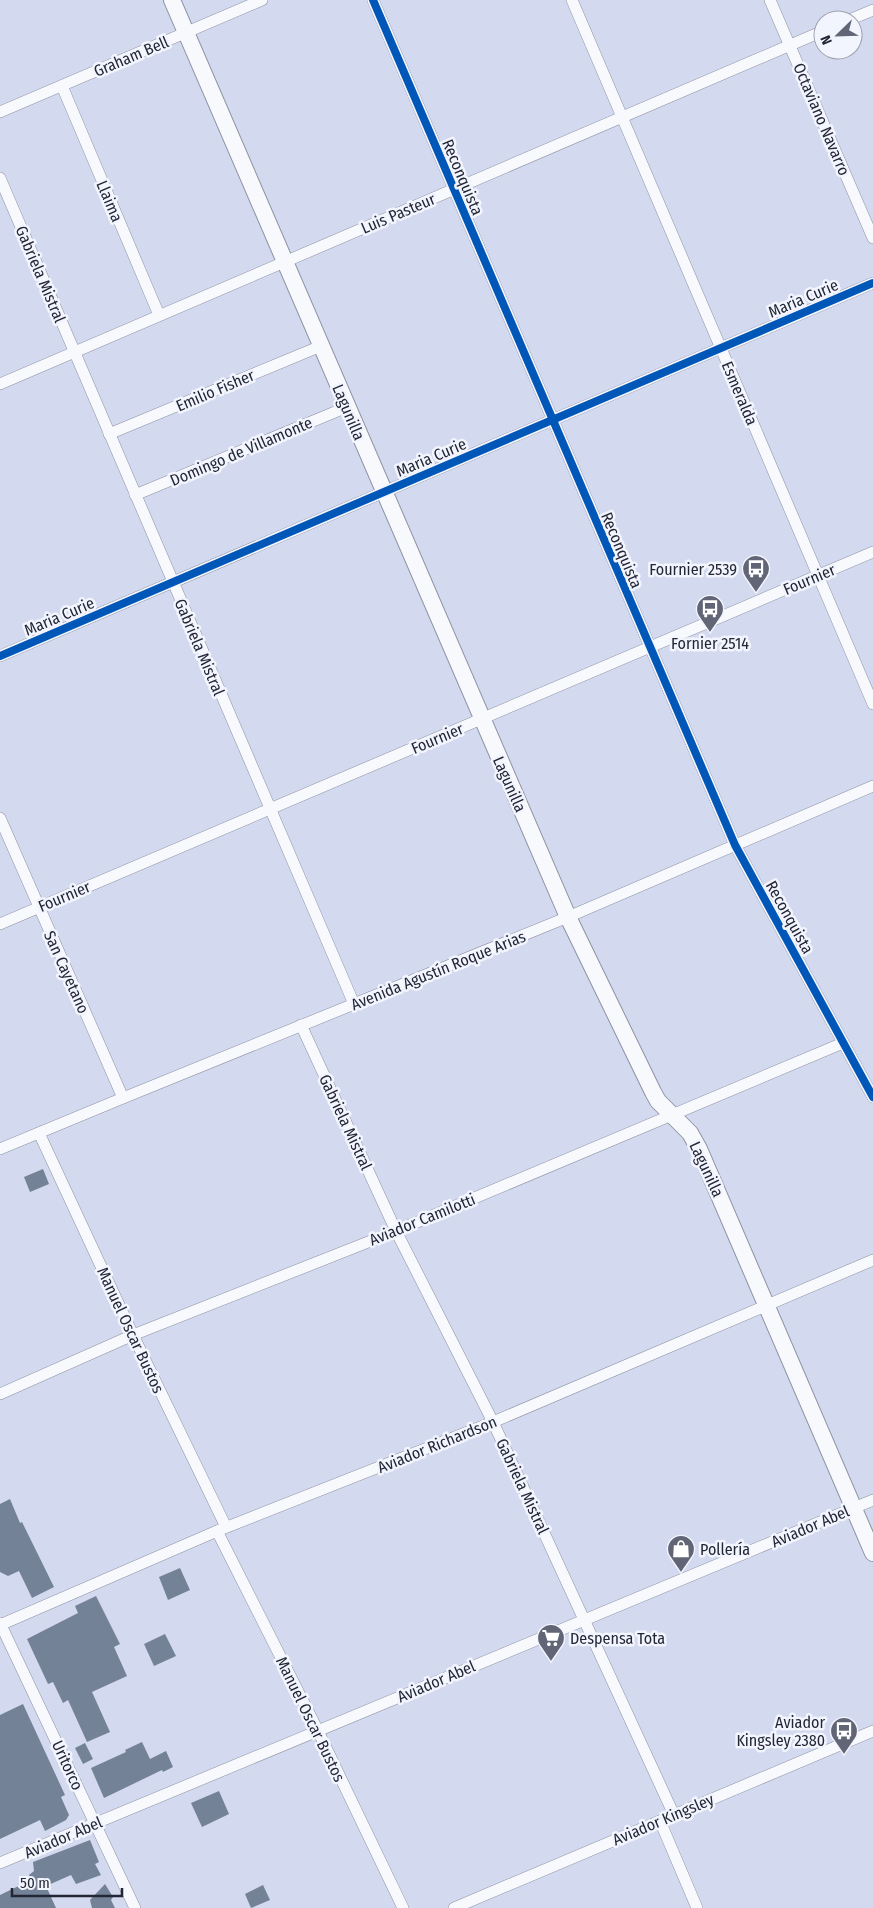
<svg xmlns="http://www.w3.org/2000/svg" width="873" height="1908" font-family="'Fira Sans Condensed',sans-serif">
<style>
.building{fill:#738296}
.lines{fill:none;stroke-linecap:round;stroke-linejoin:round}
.minor-casing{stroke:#8d92a2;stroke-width:12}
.secondary-casing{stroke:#8d92a2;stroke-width:18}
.minor{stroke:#f8f9fd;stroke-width:11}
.secondary{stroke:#f8f9fd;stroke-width:16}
.cycleway-casing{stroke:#f3f5fe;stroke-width:11}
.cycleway{stroke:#0057b8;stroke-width:8}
.labels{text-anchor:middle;stroke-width:5;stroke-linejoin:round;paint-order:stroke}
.street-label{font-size:16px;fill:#232635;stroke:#f3f5fe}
.poi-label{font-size:16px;fill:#232635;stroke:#f3f5fe;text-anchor:end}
</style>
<rect width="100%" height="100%" fill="#d3d9ef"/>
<g class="building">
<polygon points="43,1169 49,1184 30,1192 24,1177"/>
<polygon points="10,1499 20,1523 22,1522 54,1587 32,1598 19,1571 8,1576 0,1572 0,1504"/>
<polygon points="180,1568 190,1590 168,1600 159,1577"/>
<polygon points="96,1596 120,1644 114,1647 127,1676 92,1692 110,1732 87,1742 68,1700 63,1703 53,1682 48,1684 27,1639 78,1613 75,1606"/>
<polygon points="165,1634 176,1656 154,1666 144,1644"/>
<polygon points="23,1704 65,1795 61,1797 69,1815 66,1820 45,1831 40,1820 0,1839 0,1715"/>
<polygon points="142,1742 150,1759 166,1751 173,1767 163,1772 162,1770 104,1798 91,1768 126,1752 125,1750"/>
<polygon points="85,1743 93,1759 83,1764 75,1748"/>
<polygon points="219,1791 229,1814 202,1827 191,1803"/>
<polygon points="90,1840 99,1862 95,1864 101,1875 76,1884 71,1875 46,1886 56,1908 0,1908 0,1895 31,1880 29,1875 34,1871 33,1862"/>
<polygon points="105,1884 113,1897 111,1900 115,1908 92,1908 90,1900"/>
<polygon points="263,1885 270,1900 251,1908 245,1894"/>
</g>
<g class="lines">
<defs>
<g id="minor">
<polyline points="373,0 735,845 873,1097"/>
<polyline points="572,0 873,704"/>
<polyline points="770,0 873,238"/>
<polyline points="849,20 873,10"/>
<polyline points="62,86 159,315"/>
<polyline points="0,112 262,0"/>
<polyline points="0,178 354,1004"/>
<polyline points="0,384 823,31"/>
<polyline points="109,434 321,346"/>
<polyline points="135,495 347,407"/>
<polyline points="0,656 873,283"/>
<polyline points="0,818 123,1098"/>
<polyline points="0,924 873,552"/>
<polyline points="301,1025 396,1231 493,1422 674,1815"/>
<polyline points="39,1133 133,1335 226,1527"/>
<polyline points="0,1149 123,1098 568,917 873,786"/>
<polyline points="0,1394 133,1335 396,1231 843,1043"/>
<polyline points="217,1531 318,1731 403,1908"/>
<polyline points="0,1623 135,1908"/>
<polyline points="0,1625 217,1531 493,1422 873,1260"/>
<polyline points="660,1821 697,1908"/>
<polyline points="0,1863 873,1500"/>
<polyline points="454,1908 873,1731"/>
</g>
<polyline id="secondary" points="172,0 568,917 653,1092 658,1101 690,1133 699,1149 873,1553"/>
</defs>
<use href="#minor" class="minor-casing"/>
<use href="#secondary" class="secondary-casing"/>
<use href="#minor" class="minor"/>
<use href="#secondary" class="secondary"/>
<defs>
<g id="cycleway">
<polyline points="373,0 735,845 873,1097"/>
<polyline points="0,656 873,283"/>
</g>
</defs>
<use href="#cycleway" class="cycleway-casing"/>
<use href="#cycleway" class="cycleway"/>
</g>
<defs>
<symbol id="bus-pin" viewBox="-11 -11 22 30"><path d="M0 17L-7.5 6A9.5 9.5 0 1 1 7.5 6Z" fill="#616576" stroke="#f3f5fe"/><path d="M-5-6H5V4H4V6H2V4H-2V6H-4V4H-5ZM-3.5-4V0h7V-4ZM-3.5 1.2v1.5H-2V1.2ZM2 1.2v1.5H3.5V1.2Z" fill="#fff"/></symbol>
<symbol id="shop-pin" viewBox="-11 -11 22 30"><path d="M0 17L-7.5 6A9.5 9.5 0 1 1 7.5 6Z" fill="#616576" stroke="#f3f5fe"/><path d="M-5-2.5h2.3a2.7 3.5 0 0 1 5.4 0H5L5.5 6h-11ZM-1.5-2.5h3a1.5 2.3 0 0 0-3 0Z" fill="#fff"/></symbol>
<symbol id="supermarket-pin" viewBox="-11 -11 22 30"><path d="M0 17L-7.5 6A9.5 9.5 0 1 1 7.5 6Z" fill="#616576" stroke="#f3f5fe"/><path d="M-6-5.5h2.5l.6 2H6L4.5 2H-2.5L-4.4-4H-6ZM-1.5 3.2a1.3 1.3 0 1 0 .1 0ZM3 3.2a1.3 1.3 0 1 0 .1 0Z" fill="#fff"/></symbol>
</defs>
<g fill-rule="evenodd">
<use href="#bus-pin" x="740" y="553" width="32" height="43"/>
<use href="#bus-pin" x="694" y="593" width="32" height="43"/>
<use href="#shop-pin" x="665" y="1533" width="32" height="43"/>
<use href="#supermarket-pin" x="535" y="1622" width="32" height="43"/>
<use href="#bus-pin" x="828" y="1715" width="32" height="43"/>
</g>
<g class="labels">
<g class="street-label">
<text transform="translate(131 56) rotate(-23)" y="6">Graham Bell</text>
<text transform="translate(822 119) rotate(67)" y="6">Octaviano Navarro</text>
<text transform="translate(463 177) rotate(67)" y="6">Reconquista</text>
<text transform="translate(110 201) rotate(67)" y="6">Llaima</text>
<text transform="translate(398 213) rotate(-23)" y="6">Luis Pasteur</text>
<text transform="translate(41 274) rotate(67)" y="6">Gabriela Mistral</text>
<text transform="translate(803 298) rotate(-23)" y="6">Maria Curie</text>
<text transform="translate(215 390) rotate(-23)" y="6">Emilio Fisher</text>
<text transform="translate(740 393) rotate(67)" y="6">Esmeralda</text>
<text transform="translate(349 412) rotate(67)" y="6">Lagunilla</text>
<text transform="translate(241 451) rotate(-23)" y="6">Domingo de Villamonte</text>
<text transform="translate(431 457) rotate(-23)" y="6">Maria Curie</text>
<text transform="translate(622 550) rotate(67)" y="6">Reconquista</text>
<text transform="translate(809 579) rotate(-23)" y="6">Fournier</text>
<text transform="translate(59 616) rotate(-23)" y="6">Maria Curie</text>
<text transform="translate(200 647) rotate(67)" y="6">Gabriela Mistral</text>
<text transform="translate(437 738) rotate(-23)" y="6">Fournier</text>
<text transform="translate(510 784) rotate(66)" y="6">Lagunilla</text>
<text transform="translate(64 896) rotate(-23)" y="6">Fournier</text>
<text transform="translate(790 917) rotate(61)" y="6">Reconquista</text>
<text transform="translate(438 970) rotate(-22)" y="6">Avenida Agustín Roque Arias</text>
<text transform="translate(67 972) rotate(66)" y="6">San Cayetano</text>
<text transform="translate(346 1122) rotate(65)" y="6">Gabriela Mistral</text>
<text transform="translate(707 1169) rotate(65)" y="6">Lagunilla</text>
<text transform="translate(422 1219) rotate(-22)" y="6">Aviador Camilotti</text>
<text transform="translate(131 1330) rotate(65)" y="6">Manuel Oscar Bustos</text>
<text transform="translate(437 1444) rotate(-22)" y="6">Aviador Richardson</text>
<text transform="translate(523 1486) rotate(65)" y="6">Gabriela Mistral</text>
<text transform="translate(810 1526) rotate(-23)" y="6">Aviador Abel</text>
<text transform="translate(436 1681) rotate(-23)" y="6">Aviador Abel</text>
<text transform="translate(311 1719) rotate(64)" y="6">Manuel Oscar Bustos</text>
<text transform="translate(68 1765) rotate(65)" y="6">Uritorco</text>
<text transform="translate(663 1819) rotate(-23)" y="6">Aviador Kingsley</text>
<text transform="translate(63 1837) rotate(-23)" y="6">Aviador Abel</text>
</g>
<g class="poi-label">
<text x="737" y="575">Fournier 2539</text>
<text x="710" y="649" text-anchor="middle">Fornier 2514</text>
<text x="700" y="1555" text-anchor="start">Pollería</text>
<text x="570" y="1644" text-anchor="start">Despensa Tota</text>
<text x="825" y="1728">Aviador<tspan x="825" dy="18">Kingsley 2380</tspan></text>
</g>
</g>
<g transform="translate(838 35) rotate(247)"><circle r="24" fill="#f3f5fe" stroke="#a0a2ae"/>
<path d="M0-4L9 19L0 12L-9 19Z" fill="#616576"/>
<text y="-8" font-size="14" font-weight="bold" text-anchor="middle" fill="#232635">N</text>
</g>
<path d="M12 1888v8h110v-8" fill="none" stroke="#232635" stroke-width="2.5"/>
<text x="20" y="1888" font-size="15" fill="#232635" stroke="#f3f5fe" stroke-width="4" paint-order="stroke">50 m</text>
</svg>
